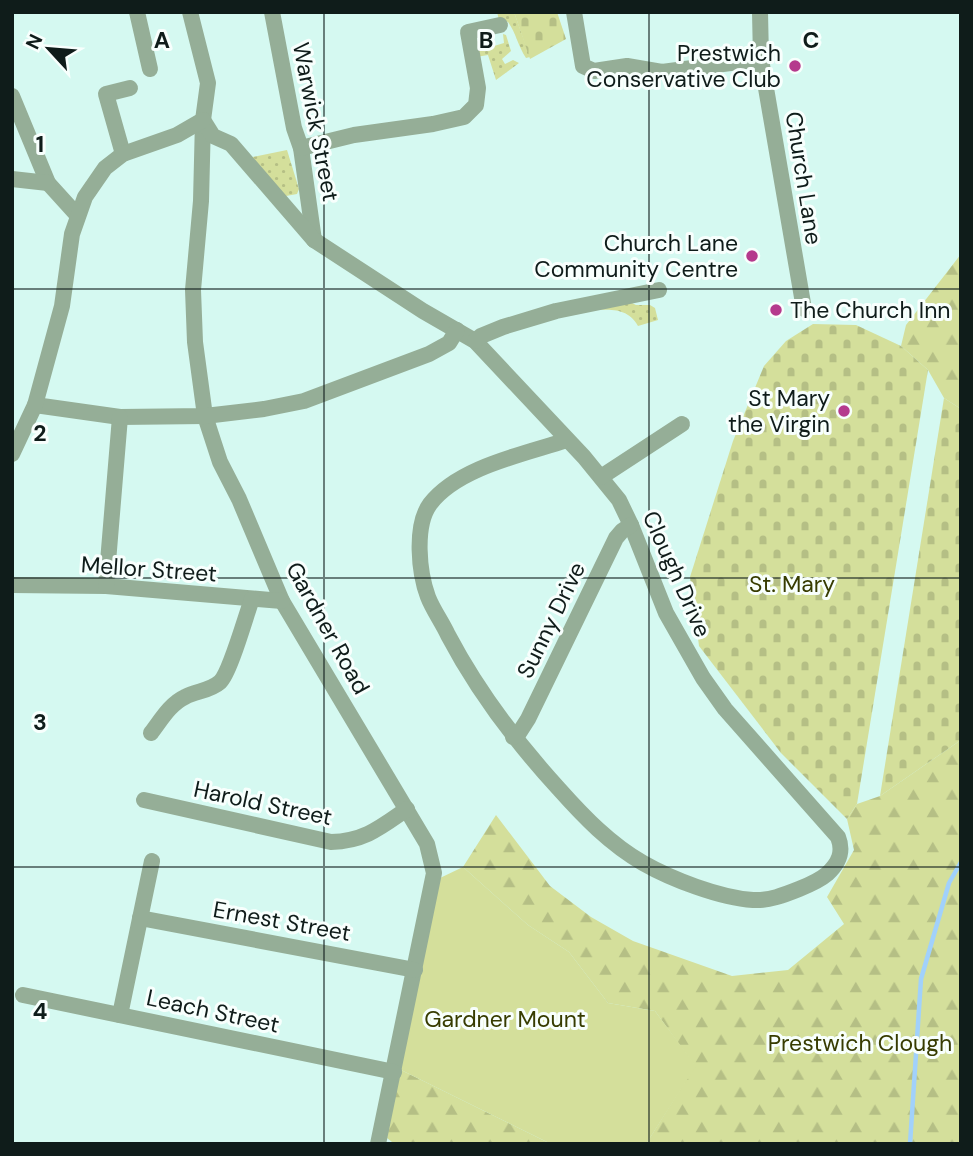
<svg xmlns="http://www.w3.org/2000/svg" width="973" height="1156" font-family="'DM Sans',sans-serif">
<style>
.grass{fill:url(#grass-dots)}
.forest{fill:url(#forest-firs)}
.cemetery{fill:url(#cemetery-stones)}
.park{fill:#d4df9b}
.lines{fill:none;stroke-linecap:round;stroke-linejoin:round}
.stream{stroke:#a1d1fb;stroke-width:4.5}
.minor{stroke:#95ae97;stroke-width:16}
.grid{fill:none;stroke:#0f1c1a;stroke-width:2;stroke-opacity:0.55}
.poi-dot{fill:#b53a8d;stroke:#f8fffd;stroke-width:2.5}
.labels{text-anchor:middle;stroke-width:6;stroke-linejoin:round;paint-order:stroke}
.poi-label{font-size:23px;fill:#0f1c1a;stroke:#f8fffd;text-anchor:end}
.street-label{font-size:23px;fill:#0f1c1a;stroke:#f8fffd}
.park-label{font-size:23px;fill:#373c01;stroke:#f8fffd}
.grid-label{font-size:23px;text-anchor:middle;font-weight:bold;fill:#0f1c1a;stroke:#f8fffd;stroke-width:6;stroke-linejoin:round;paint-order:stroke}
</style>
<defs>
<pattern id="grass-dots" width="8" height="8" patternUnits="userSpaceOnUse" patternTransform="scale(1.75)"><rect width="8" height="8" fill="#d4df9b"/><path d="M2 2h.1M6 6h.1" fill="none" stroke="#b5bf85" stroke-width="1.8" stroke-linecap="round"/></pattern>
<pattern id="forest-firs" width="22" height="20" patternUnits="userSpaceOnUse" patternTransform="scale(1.75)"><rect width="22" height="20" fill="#d4df9b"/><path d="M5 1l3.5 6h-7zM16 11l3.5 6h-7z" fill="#b5bf85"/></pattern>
<pattern id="cemetery-stones" width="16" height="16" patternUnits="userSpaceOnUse" patternTransform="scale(1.75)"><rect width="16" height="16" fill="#d4df9b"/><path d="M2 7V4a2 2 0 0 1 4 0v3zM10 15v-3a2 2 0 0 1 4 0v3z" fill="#b5bf85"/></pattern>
</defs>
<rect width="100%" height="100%" fill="#d5f9f1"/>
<g class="grass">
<path d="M497,12H514L530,57L526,58C518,46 516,33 508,22L499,20Z"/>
<polygon points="503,34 506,35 511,51 502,59 505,64 513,60 519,63 496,80 488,55 476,57 475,43 481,39 484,49 504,43"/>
<polygon points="287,150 299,189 297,194 286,196 248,158"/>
<path d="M630,302L636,305H650L655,308L658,320L638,326C627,307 610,310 591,310Z"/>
</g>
<g class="forest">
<polygon points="961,254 961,409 944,398 928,370 901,346 906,325"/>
<polygon points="961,740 961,1144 646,1144 695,1066 655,1011 608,1003 569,952 528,925 463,867 496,815 550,886 591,917 633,941 732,976 788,970 844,924 827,897 854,850 847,819 857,804 880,796"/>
<polygon points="399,1069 551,1144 392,1142 387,1138"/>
</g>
<g class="cemetery">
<polygon points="514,12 557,12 566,39 530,59"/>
<polygon points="813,324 856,325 901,346 928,370 857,804 847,819 781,753 699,646 690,577 733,441 764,366 786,341"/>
<polygon points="944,398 961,409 961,740 880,796"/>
</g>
<polygon class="park" points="463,867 528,925 569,952 608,1003 655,1011 696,1066 646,1144 551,1144 399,1069 440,878"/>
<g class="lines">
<polyline class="stream" points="910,1144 921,979 949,883 961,862"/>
<g class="minor">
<polyline points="137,12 150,69"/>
<polyline points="190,12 208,83 203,120 201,201 193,290 195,342 205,416 220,462 239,499 282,601 427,844 434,873 378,1144"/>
<polyline points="272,12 294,128 301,148 314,240"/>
<polyline points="574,12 583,66 594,71 627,66 662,72 761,59"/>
<polyline points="760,12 761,59 804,309"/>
<polyline points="12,96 48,183 77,215"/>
<path d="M203,120L213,136L231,144L314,240L423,311L475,341L584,457L619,500L631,525L666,613L703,678L725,709L838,837C844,852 839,863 827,874C819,881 809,885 799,889C784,895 769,901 753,900C720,898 671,879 643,863C610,844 584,817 559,789C516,742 478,692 448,635C442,622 433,610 428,597C419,573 414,526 430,504C458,467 525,454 567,440"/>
<polyline points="301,148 354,135 433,124 464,117 476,105 478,88 468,32 500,25"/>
<polyline points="123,154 106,94 130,88"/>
<polyline points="12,179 48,183"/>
<polyline points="475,341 481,336 503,327 556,311 659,290"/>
<polyline points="35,405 120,417 205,416 264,409 304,401 429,354 449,343 457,330"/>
<polyline points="12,454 35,405 62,306 72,234 85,197 105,168 123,154 177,135 203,120"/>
<polyline points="601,477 682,424"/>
<polyline points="12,585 106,586 282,601"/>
<polyline points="106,586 120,417"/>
<path d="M151,733C161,720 170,704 185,697C196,691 210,691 220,682C230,673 246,615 252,599"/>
<polyline points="513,737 519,733 528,719 616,538 622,531 631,525"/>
<path d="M144,800L331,842C365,841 381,827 407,809"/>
<polyline points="140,918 415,970"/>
<polyline points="23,995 394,1072"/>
<polyline points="120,1015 152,861"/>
</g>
</g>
<path class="grid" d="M324,12V1144M649,12V1144M12,289H961M12,578H961M12,867H961"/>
<g class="poi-dot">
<circle cx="795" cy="66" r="7"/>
<circle cx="752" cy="256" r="7"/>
<circle cx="776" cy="310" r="7"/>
<circle cx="844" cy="411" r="7"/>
</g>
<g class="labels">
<g class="poi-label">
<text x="781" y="61">Prestwich<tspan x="781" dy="26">Conservative Club</tspan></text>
<text x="738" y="251">Church Lane<tspan x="738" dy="26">Community Centre</tspan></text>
<text x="790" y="318" text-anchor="start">The Church Inn</text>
<text x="830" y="406">St Mary<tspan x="830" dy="26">the Virgin</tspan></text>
</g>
<g class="street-label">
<text transform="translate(316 122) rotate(79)" y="8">Warwick Street</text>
<text transform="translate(804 178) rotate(81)" y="8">Church Lane</text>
<text transform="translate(149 569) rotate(4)" y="8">Mellor Street</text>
<text transform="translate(677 574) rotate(66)" y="8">Clough Drive</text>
<text transform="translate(551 620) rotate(-64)" y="8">Sunny Drive</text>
<text transform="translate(328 628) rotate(61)" y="8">Gardner Road</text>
<text transform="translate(263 803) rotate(12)" y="8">Harold Street</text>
<text transform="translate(282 921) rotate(10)" y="8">Ernest Street</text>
<text transform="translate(213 1011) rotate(12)" y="8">Leach Street</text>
</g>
<g class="park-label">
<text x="792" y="592">St. Mary</text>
<text x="505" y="1027">Gardner Mount</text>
<text x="860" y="1051">Prestwich Clough</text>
</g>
</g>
<g class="grid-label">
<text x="162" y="48">A</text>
<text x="486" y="48">B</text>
<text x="811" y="48">C</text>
<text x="40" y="152">1</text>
<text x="40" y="441">2</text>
<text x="40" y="730">3</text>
<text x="40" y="1019">4</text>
</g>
<rect width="973" height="1156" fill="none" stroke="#0f1c1a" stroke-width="28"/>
<g transform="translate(49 49) rotate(296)" stroke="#f8fffd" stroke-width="5" paint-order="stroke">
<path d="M0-5L12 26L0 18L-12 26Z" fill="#0f1c1a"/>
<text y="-10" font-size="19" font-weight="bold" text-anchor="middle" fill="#0f1c1a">N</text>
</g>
</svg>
